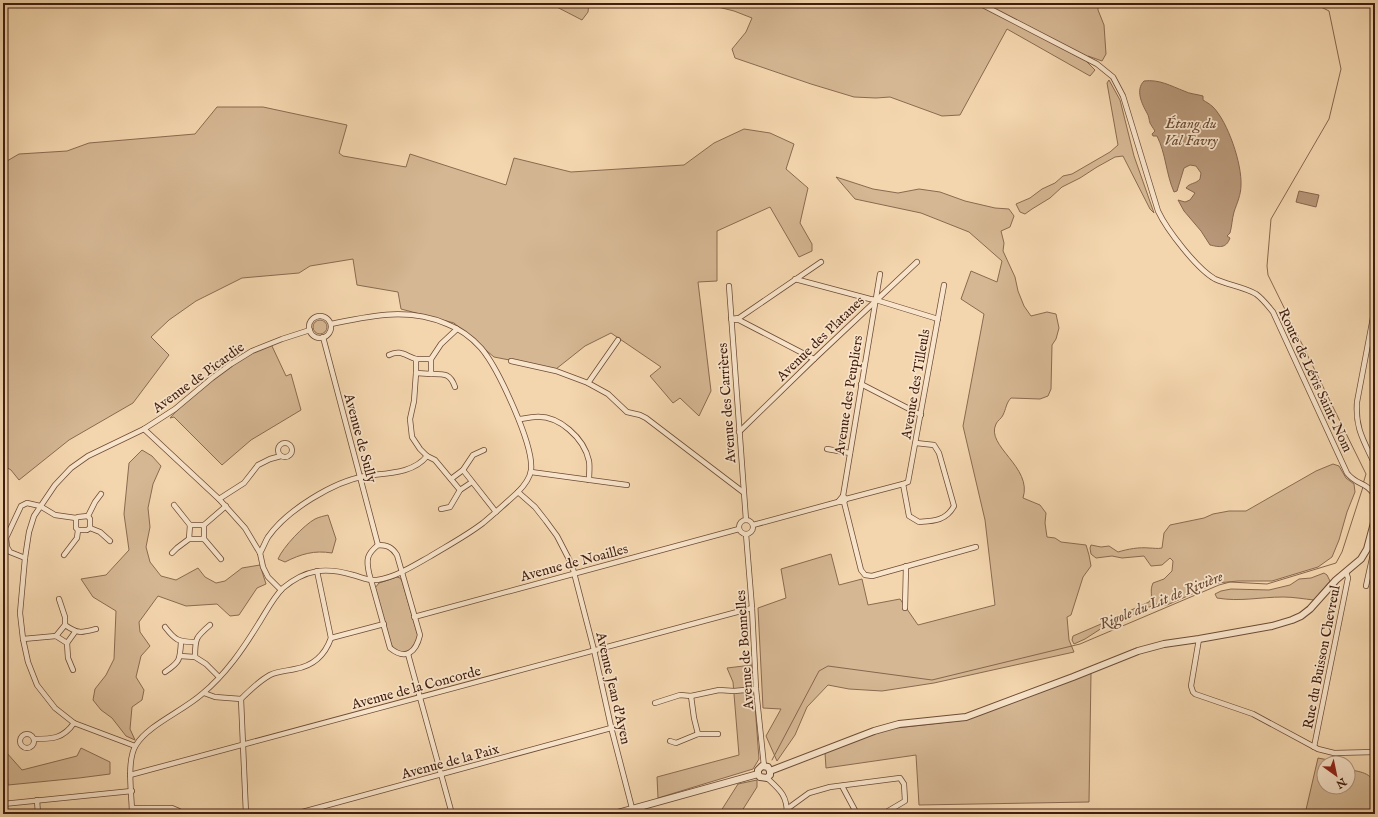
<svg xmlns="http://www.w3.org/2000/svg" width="1378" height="817" font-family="'IM FELL English',serif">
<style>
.green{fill:#d5b793;stroke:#8a6a50}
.water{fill:#b79778;stroke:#87664e}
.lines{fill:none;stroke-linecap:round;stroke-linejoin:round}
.stream{stroke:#87664e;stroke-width:1}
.minor-casing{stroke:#6d4b36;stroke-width:6}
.tertiary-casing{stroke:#6d4b36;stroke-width:8}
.minor{stroke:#f8e4ca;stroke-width:4.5}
.tertiary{stroke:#f8e4ca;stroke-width:6}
.labels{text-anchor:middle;stroke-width:3.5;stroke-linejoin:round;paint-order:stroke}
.street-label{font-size:14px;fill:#401d0e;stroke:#f8e4ca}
.water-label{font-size:15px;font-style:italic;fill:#6a4833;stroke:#f8e4ca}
</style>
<rect width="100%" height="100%" fill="#f4d6ae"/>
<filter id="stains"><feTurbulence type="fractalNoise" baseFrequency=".005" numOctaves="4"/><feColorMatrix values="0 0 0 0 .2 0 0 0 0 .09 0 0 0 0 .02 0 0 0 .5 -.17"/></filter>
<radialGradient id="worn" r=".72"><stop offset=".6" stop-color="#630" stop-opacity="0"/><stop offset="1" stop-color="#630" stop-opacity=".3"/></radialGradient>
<g class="green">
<polygon points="549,3 589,3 588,12 582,20"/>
<polygon points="702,3 1098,3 1098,10 1104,25 1106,54 1102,61 1088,56 1085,60 1095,70 1090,76 1007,29 960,115 942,116 890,97 876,98 854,97 811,84 735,58 732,49 746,32 752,18 734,11"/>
<polygon points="1109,80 1120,100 1134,156 1154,213 1150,209 1123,156 1115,157 1097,167 1080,178 1062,187 1050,198 1032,209 1025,214 1020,212 1016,204 1030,198 1042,189 1055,183 1063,176 1072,174 1110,152 1118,145 1107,83"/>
<polygon points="217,107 263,107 347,125 339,153 343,156 406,167 410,154 506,185 514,158 571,172 684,165 714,143 744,129 770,133 794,144 786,169 808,188 800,223 812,244 812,251 799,257 770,207 717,231 717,281 698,282 711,391 699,416 680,398 673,403 650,376 661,367 611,333 585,346 556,369 494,357 454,323 401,309 398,292 357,285 353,259 310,266 299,273 242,278 196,301 169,320 151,337 169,355 133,403 69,440 19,480 11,470 3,465 3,172 7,161 19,154 67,151 89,143 195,134"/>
<path d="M836,177L873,189L898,193L919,189L940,192L965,201L995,208L1009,209L1014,216L1010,227L1001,231L1004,243L1003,251L1015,277L1018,291L1024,306L1031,316L1047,312L1056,314L1059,328L1056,339L1052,345L1051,389L1048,396L1040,399L1011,398C1006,403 1006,409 1003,415C1002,418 997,421 996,424C985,446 1033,467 1023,498L1040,505L1046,513L1045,523L1047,537L1055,538L1061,542L1086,545L1089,555L1091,566L1083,577L1071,615L1067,617L1069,640L1074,652L934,683L882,691L849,689L828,685L807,707L795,735L777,761L766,736L781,709L763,708L758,608L786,598L781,569L831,554L839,585L862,579L868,605L900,599L918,625L995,605L985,520L963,426L984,314L961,299L971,271L997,282L1002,261L969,232L921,213L855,199Z"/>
<circle cx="320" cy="327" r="7"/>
<path d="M271,344L286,376L291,374L301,410L251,440L222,465L174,417L170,418C197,387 233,361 271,344Z"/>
<polygon points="142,450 152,456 161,466 153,484 148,508 150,527 146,547 150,562 161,576 176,580 198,568 205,577 216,583 225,581 242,568 260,565 266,584 257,588 239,615 230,616 217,604 186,606 158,596 139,622 140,632 150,646 141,656 136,677 144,690 142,700 132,707 130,729 135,740 126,736 112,718 101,710 93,700 95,689 106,675 114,659 116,611 93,597 81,579 106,575 129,550 124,514 129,463"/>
<path d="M1333,464L1339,466L1346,478L1354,484L1355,492L1347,512L1339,540L1332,557L1318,567L1272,581H1238L1217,583L1167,605L1156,604L1102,628L1085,639L1074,644L1072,640L1073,636L1108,621C1113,616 1117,617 1123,614C1131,610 1140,606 1149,602C1154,595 1149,592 1153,583L1164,579L1172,571L1173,561L1170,558L1162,565L1151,566L1144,556L1122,558L1112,556L1096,558L1091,554L1090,548L1091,545L1101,547L1109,546L1118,552C1128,549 1139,547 1149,548C1154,548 1157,549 1162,548L1164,533L1170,525L1204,518L1213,514L1229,511H1246L1316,471Z"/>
<path d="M328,515L336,539L332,553C314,550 301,554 285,562L278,559C283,547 304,525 315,519C319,517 324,516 328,515Z"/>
<path d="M1324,573L1327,575L1330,581L1314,600C1304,599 1294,597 1283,597C1260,597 1240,602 1217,598L1215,594L1221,591L1231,589L1269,590L1290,585L1299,579L1311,578Z"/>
<path d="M397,577L400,578L402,581L418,636C415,651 400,660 391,644L375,588L379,583Z"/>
<polygon points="752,665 759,759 753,769 658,798 657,777 739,755 733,682 727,668"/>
<polygon points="1091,673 1089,802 919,805 916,755 826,768 825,753 888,729 966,720"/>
<polygon points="81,748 110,762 110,774 79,778 8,785 6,752 22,770 77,756"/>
<path d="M1318,758L1339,762L1324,763V787H1348V769C1358,772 1374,772 1373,786H1375V794L1369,814H1305Z"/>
<polygon points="757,780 757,787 740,814 719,814 738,784"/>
</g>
<g class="water">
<path d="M1144,81C1159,79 1171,86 1184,91C1190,94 1196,94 1203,96V100C1206,102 1210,104 1213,107C1228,122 1242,164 1241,185C1241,195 1237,203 1234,212C1232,219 1232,226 1230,233L1227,236L1230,238C1226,249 1219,247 1210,245L1201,231L1184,211L1178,200L1185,202L1190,200L1195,193L1186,188C1189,183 1196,184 1200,179L1201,173L1196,166L1190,165L1184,168L1177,191L1174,192C1166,174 1166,154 1157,136H1153L1152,134L1155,131C1153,128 1151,125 1150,123C1149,120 1149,116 1147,113C1142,104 1135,90 1144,81Z"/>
<polygon points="1299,191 1319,195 1316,207 1296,202"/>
</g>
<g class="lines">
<g class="stream">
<polyline points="1313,3 1329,11 1341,69 1329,119 1271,219 1267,266 1268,275 1366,474 1363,484"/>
<polyline points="772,760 819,671 828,666 932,680 1080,644 1219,585 1230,582 1267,584 1336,563 1342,552 1363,487"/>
</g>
<defs>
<g id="minor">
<path d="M979,3L1097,64L1113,77L1123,96L1158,211C1167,230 1197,269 1215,279C1228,285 1244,287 1256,294C1263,299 1268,306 1273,312L1347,473C1357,486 1366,481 1375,496"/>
<polyline points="795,279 870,299 876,300 938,319"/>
<polyline points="729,286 746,520"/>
<path d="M1375,307L1357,402C1355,429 1364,441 1375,465"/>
<circle cx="320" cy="327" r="11"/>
<polyline points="731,319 739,318 821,262"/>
<polyline points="735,320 739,320 814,359"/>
<polyline points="457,329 441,344 431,359 431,374 416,373 414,401 410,419 412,437 420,449 427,456 435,460 460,490"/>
<polyline points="323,337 378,545"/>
<path d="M389,355C400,349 406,356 416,359"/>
<polyline points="511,361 556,371 588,383 608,394 627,412 640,415 646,418 743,492"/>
<polyline points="416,373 416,359 431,359"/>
<path d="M431,374C444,374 450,373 455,387"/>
<polyline points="588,383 618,340"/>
<polyline points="861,384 921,415"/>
<path d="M519,419C524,419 530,417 535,417C559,415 584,438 589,461C590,467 589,474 589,480"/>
<polyline points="144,429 219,499 245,528 260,553 263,567 268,577 281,590"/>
<polyline points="739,432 814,359 917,262"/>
<circle cx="285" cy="450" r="7"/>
<polyline points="827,449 850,453"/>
<polyline points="463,470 496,512"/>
<polyline points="531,472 627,485"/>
<polyline points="451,479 463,470 473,455 484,450"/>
<path d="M903,484L909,516L919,522C933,521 946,521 954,506L939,453L934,445L916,443"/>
<polyline points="518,492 535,507 546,521 557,536 572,565 594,650 612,731 632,808"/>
<polyline points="843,496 880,274"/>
<polyline points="219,499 244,483 258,465 270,459 281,456"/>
<polyline points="846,499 903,484 908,482 944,285"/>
<polyline points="844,502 838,502 843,496 846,499 844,502 861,570 865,575 872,576 976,547"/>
<polyline points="174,505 190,525"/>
<polyline points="441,509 450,507 460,490 472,482"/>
<polyline points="88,516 78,517 76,518 76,528 78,530 87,530 90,528 100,532 110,541"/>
<circle cx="746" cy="527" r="7"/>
<polyline points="204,525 226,506"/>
<polyline points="753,525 838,502"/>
<polyline points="90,528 90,519 88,516 95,502 101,494"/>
<polyline points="746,534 752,608 756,689 764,766"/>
<polyline points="189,539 190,525 204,525 204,539 221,559"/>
<path d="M378,545C387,545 392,547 397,555L420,635C416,652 406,661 390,648L369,573C366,559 367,554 378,545Z"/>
<polyline points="172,553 177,548 189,539 204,539"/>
<path d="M260,553C263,548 265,542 268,537C287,510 333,482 365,476C386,473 413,474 427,456"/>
<polyline points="64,555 77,538 78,530"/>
<polyline points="25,558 10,552 7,547 6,538 21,506 27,503 40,506 55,515 76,518"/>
<polyline points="1366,586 1375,545"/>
<polyline points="59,599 65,617 65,625"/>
<polyline points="905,608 906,566"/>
<polyline points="414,617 739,529"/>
<path d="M165,627C175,640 178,642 195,642"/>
<path d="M75,632L67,643L56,636L65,625C78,634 81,633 96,629"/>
<polyline points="331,638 384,624"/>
<polyline points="23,639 56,636"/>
<polyline points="1199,639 1191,686 1193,692 1195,694 1253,714 1318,749 1334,753 1375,752"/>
<polyline points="67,643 68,658 73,670"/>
<polyline points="408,654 452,814"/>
<polyline points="180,656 195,657 206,664 219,677"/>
<path d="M195,657C195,638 196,637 210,625"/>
<path d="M165,672C180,662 180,660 181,642"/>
<path d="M204,693L215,697L241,699C250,690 259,681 270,675C278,671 287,671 295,669C313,666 325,655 331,638L317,571"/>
<polyline points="691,696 694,718 698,734"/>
<polyline points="241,699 246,814"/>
<polyline points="655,703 680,695 691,696 719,690 734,691 756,689"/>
<circle cx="27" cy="741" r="7"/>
<path d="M34,739C52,739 63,739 74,723"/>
<polyline points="670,741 676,743 698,734 718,734"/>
<polyline points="135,746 74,723 55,708 37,685 28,662 23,639 20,613 25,558 29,532 34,516 55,485 71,468 88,456 144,429 175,409 212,378 231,364 252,351 282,339 310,330"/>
<polyline points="1314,747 1348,578 1346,572"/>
<polyline points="130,775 752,608"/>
<path d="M767,778C780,790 787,795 787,814"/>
<polyline points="842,786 857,814"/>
<polyline points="37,800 38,814"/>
<polyline points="3,804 132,791"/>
<polyline points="132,808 172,808 179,811 181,814"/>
<polyline points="787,809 809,793 830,787 900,778 904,784 905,801 883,814"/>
<path d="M132,814C132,795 126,761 136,745C148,725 183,711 202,694C226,674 243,649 259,623C266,612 273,598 283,588C306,569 325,567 353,575C361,577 369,581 377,580C396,577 413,566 429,557C447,546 466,536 483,523C495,513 506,503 517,493C523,487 530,478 531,470C534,445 498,368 481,348C472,338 460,329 447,324C407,307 370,316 331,324"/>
<polyline points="295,814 611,728"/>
</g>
<g id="tertiary">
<polyline points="770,771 874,731 899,724 966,717 1073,677 1138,651 1164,644 1199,639 1272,626 1292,620 1301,616 1310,609 1336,580 1361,559 1367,549 1375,519"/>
<polyline points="758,774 758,770 762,766 768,767 770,771"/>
<polyline points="758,774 760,777 767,778 770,775 770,771"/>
<polyline points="614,814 758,774"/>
</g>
</defs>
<use href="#minor" class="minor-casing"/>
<use href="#tertiary" class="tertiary-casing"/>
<use href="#minor" class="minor"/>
<use href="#tertiary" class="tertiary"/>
</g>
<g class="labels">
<g class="street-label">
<text transform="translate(820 338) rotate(-44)" y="5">Avenue des Platanes</text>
<text transform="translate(198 377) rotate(-36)" y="5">Avenue de Picardie</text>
<text transform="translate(1316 380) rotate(65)" y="5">Route de Lévis Saint-Nom</text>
<text transform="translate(915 384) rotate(-80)" y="5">Avenue des Tilleuls</text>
<text transform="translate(848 395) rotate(-81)" y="5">Avenue des Peupliers</text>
<text transform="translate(726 403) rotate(-94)" y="5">Avenue des Carrières</text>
<text transform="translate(361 438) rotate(75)" y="5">Avenue de Sully</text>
<text transform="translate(574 562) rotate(-15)" y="5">Avenue de Noailles</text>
<text transform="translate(744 650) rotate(-94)" y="5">Avenue de Bonnelles</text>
<text transform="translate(1321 657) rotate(-79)" y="5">Rue du Buisson Chevreul</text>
<text transform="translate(416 687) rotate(-15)" y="5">Avenue de la Concorde</text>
<text transform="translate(614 688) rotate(77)" y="5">Avenue Jean d'Ayen</text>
<text transform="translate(450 761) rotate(-15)" y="5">Avenue de la Paix</text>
</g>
<g class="water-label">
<text x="1191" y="128">Étang du<tspan x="1191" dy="17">Val Favry</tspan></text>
<text transform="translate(1161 600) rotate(-22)" y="5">Rigole du Lit de Rivière</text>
</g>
</g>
<rect width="1378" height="817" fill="none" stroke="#f4d6ae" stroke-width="16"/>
<rect x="4" y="4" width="1370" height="809" fill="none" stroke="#401d0e" stroke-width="2"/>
<rect x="8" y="8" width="1362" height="801" fill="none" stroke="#401d0e"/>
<g transform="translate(1336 775) rotate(147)"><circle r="19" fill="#f8e4ca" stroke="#ae947f"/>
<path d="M0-3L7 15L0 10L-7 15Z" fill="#8f2418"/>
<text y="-6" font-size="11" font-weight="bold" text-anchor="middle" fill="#401d0e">N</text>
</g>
<rect width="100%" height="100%" filter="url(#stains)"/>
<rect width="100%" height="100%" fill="url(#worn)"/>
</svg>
